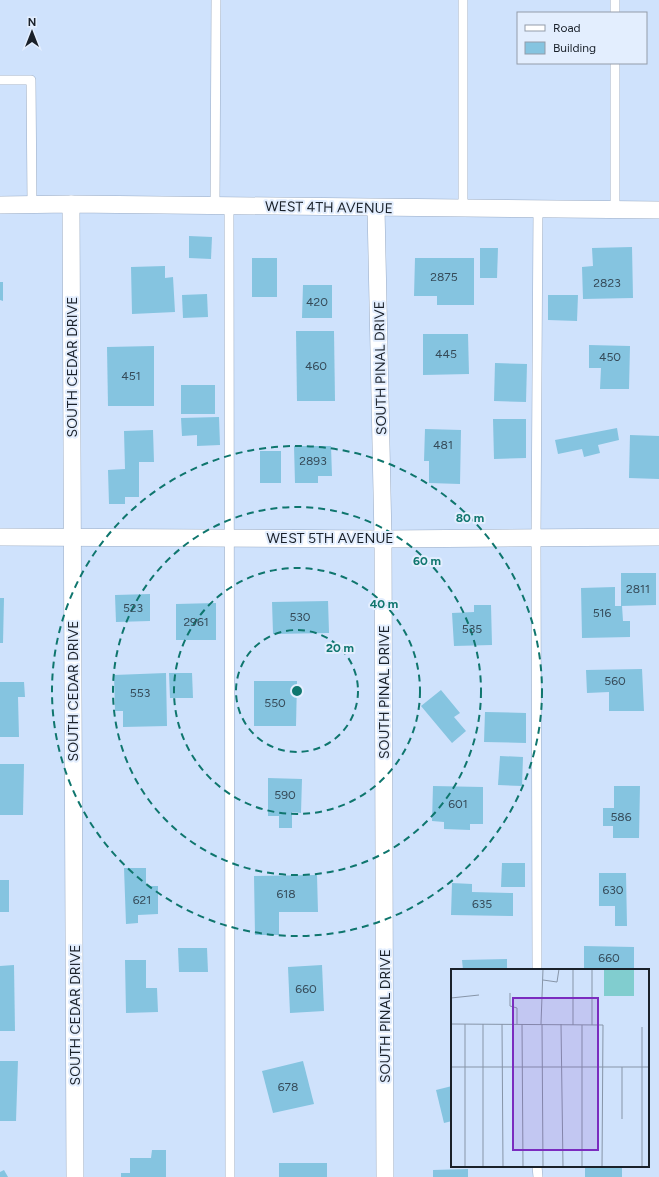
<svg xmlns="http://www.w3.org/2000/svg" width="659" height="1177" font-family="Figtree,sans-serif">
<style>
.building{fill:#85c4e0}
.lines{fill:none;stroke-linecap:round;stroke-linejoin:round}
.lane-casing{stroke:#99abc4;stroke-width:10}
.street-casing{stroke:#99abc4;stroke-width:18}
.lane{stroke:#fff;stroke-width:9}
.street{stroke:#fff;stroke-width:17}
.ring{fill:none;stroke:#0f766e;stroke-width:2;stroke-dasharray:7 5}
.labels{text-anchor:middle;stroke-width:4;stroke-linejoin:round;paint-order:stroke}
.number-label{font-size:12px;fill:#354a58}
.street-label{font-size:14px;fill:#1a212a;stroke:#e3eefe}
.inset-road{fill:none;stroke:#8795a8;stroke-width:1}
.view{fill:#7b2cbf;fill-opacity:0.15;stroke:#7b2cbf;stroke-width:2}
.inset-edge{fill:none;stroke:#1a212a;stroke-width:2}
.centre{fill:#0f766e;stroke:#e3eefe;stroke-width:2}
.ring-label{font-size:12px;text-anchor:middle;font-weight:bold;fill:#0f766e;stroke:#e3eefe;stroke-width:4;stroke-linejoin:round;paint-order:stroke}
</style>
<rect width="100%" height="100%" fill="#cfe2fc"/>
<g class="building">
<polygon points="189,236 212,237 211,259 189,258"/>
<polygon points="632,247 633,298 583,299 582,267 593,266 592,248"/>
<polygon points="480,248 498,248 497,278 480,278"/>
<rect x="252" y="258" width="25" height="39"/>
<polygon points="415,258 474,258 474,305 437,305 437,296 414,296"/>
<polygon points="165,266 165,278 173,277 175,312 132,314 131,267"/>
<polygon points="0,282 3,282 3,301 0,300"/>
<polygon points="303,285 332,285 332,318 302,318"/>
<polygon points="207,294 208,317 183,318 182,295"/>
<polygon points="548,295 578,295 577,321 548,320"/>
<polygon points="296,331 334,331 335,401 297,401"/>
<polygon points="423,334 468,334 469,374 423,375"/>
<polygon points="589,345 630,346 629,389 600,389 601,368 589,368"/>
<polygon points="154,346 154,406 108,406 107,347"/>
<polygon points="495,363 527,364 526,402 494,401"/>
<rect x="181" y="385" width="34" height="29"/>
<polygon points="219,417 220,445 197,446 197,435 182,436 181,418"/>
<polygon points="493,419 526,419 526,458 494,459"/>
<polygon points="617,428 619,440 598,445 600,453 584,457 582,449 558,454 555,440"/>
<polygon points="425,429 461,430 460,484 429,483 429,461 424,461"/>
<polygon points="153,430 154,462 139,462 139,497 125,497 125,504 109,504 108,470 125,469 124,431"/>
<polygon points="630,435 659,436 659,479 629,478"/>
<polygon points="294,446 331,446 332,476 318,476 318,483 295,483"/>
<rect x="260" y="451" width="21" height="32"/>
<polygon points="621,573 656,573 656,605 621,606"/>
<polygon points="615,587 615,606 622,606 623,621 630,621 630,637 582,638 581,588"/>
<polygon points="150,594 150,621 116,622 115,595"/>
<polygon points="0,598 4,598 3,643 0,643"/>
<polygon points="328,601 329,633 273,634 272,602"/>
<polygon points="216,603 216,640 176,640 176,604"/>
<polygon points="474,605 491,605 492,645 454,646 452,613 474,612"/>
<polygon points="642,669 644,711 609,711 609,692 587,693 586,670"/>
<polygon points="166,673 167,726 123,727 123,711 115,711 114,675"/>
<polygon points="169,673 192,673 193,698 170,698"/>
<polygon points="254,681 297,681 296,726 254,726"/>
<polygon points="0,682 24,682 25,697 18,697 19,737 0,737"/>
<polygon points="441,690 460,713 454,717 466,731 452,743 421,706"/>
<polygon points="485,712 526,713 526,743 484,742"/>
<polygon points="500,756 523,757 522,786 498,785"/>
<polygon points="0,764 24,764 23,815 0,815"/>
<polygon points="268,778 302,779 301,813 292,812 292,828 279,828 279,816 268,816"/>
<polygon points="433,786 483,787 483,824 470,824 470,830 444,829 444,822 432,821"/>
<polygon points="614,786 640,786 639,838 613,838 613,826 603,826 603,808 614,808"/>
<polygon points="502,863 525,863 525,887 501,887"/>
<polygon points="124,868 146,868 146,886 158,886 158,914 138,915 138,923 126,924"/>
<polygon points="599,873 626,873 627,926 615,926 615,906 599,906"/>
<polygon points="317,875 318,912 279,912 279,935 255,935 254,876"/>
<rect x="0" y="880" width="9" height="32"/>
<polygon points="452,883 472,884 472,892 513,893 513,916 451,915"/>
<polygon points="584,946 634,947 634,968 631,968 631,970 584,970"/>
<polygon points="178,948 207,948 208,972 179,972"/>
<polygon points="507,959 507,970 463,970 462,960"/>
<polygon points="125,960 146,960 146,988 157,988 158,1012 126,1013"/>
<polygon points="14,965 15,1031 0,1031 0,966"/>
<polygon points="322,965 324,1011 290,1013 288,967"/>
<polygon points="0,1061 18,1061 16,1121 0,1121"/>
<polygon points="303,1061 314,1104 273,1113 262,1071"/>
<polygon points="452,1086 452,1121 444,1123 436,1090"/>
<polygon points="152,1150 166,1150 166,1177 121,1177 121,1173 130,1173 130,1158 151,1158"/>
<rect x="279" y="1163" width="48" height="14"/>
<rect x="585" y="1166" width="37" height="11"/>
<polygon points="468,1169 468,1177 433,1177 433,1170"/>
<polygon points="4,1170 8,1177 0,1177 0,1172"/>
</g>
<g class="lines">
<defs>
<g id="lane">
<polyline points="463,0 463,208"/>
<polyline points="615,0 615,13"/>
<polyline points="615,63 615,210"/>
<polyline points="0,80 31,80 32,204"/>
<polyline points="215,206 216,0"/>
<polyline points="229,206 230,1177"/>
<polyline points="537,970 536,538 538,209"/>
<polyline points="537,1166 538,1177"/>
</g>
<g id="street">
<polyline points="71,204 75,1177"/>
<polyline points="0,205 71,204 659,210"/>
<polyline points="376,208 383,539 385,1177"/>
<polyline points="0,537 383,539 659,537"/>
</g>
</defs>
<use href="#lane" class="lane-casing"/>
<use href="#street" class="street-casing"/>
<use href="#lane" class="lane"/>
<use href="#street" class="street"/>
</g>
<g class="ring">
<circle cx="297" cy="691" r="61"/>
<circle cx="297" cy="691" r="123"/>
<circle cx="297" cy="691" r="184"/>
<circle cx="297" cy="691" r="245"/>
</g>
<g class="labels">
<g class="number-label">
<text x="444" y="281">2875</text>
<text x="607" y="287">2823</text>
<text x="317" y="306">420</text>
<text x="446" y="358">445</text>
<text x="610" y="361">450</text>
<text x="316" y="370">460</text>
<text x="131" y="380">451</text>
<text x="443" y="449">481</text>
<text x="313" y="465">2893</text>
<text x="638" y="593">2811</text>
<text x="133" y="612">523</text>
<text x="602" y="617">516</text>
<text x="300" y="621">530</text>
<text x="196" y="626">2961</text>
<text x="472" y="633">535</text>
<text x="615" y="685">560</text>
<text x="140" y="697">553</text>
<text x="275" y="707">550</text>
<text x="285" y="799">590</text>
<text x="458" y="808">601</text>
<text x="621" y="821">586</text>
<text x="613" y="894">630</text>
<text x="286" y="898">618</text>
<text x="142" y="904">621</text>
<text x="482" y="908">635</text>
<text x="609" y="962">660</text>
<text x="306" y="993">660</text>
<text x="288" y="1091">678</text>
</g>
<g class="street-label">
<text transform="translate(329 207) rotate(1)" y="5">WEST 4TH AVENUE</text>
<text transform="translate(72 367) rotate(-90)" y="5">SOUTH CEDAR DRIVE</text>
<text transform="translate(380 368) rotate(-91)" y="5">SOUTH PINAL DRIVE</text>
<text x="330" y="543">WEST 5TH AVENUE</text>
<text transform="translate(73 691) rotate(-90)" y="5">SOUTH CEDAR DRIVE</text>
<text transform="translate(384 692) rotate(-90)" y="5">SOUTH PINAL DRIVE</text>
<text transform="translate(75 1015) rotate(-90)" y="5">SOUTH CEDAR DRIVE</text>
<text transform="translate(385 1016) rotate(-90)" y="5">SOUTH PINAL DRIVE</text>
</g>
</g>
<g transform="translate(451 969)">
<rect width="198" height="198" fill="#cfe2fc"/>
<path d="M153,0H183V27H153Z" fill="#81cdcf"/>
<path class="inset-road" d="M122,0V56M141,0V56M92,11L106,13L108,0M59,24V37L66,39V55M0,29L28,26M0,55L152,56L151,198M32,55V198M51,55L52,198M71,55L72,198M90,55L92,0M91,55L92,198M110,55L112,198M191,58V198M0,98H198M171,98V150M14,198V55M131,198V56"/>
<path class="view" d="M62,29H147V181H62Z"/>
<rect width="198" height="198" class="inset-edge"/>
</g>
<circle cx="297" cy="691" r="6" class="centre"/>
<g class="ring-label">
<text x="470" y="522">80 m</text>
<text x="427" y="565">60 m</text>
<text x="384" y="608">40 m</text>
<text x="340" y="652">20 m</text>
</g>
<rect x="517" y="12" width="130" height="52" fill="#e3eefe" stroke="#939ca9"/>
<rect x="525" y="25" width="20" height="6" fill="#ffffff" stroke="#939ca9"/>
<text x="553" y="32" font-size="12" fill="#1a212a">Road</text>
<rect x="525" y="42" width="20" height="12" fill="#85c4e0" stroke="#939ca9"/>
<text x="553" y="52" font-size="12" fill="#1a212a">Building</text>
<g transform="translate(32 32)" stroke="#e3eefe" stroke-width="3" paint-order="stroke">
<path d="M0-3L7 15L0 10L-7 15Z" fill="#1a212a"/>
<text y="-6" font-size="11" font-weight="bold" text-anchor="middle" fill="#1a212a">N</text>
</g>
</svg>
